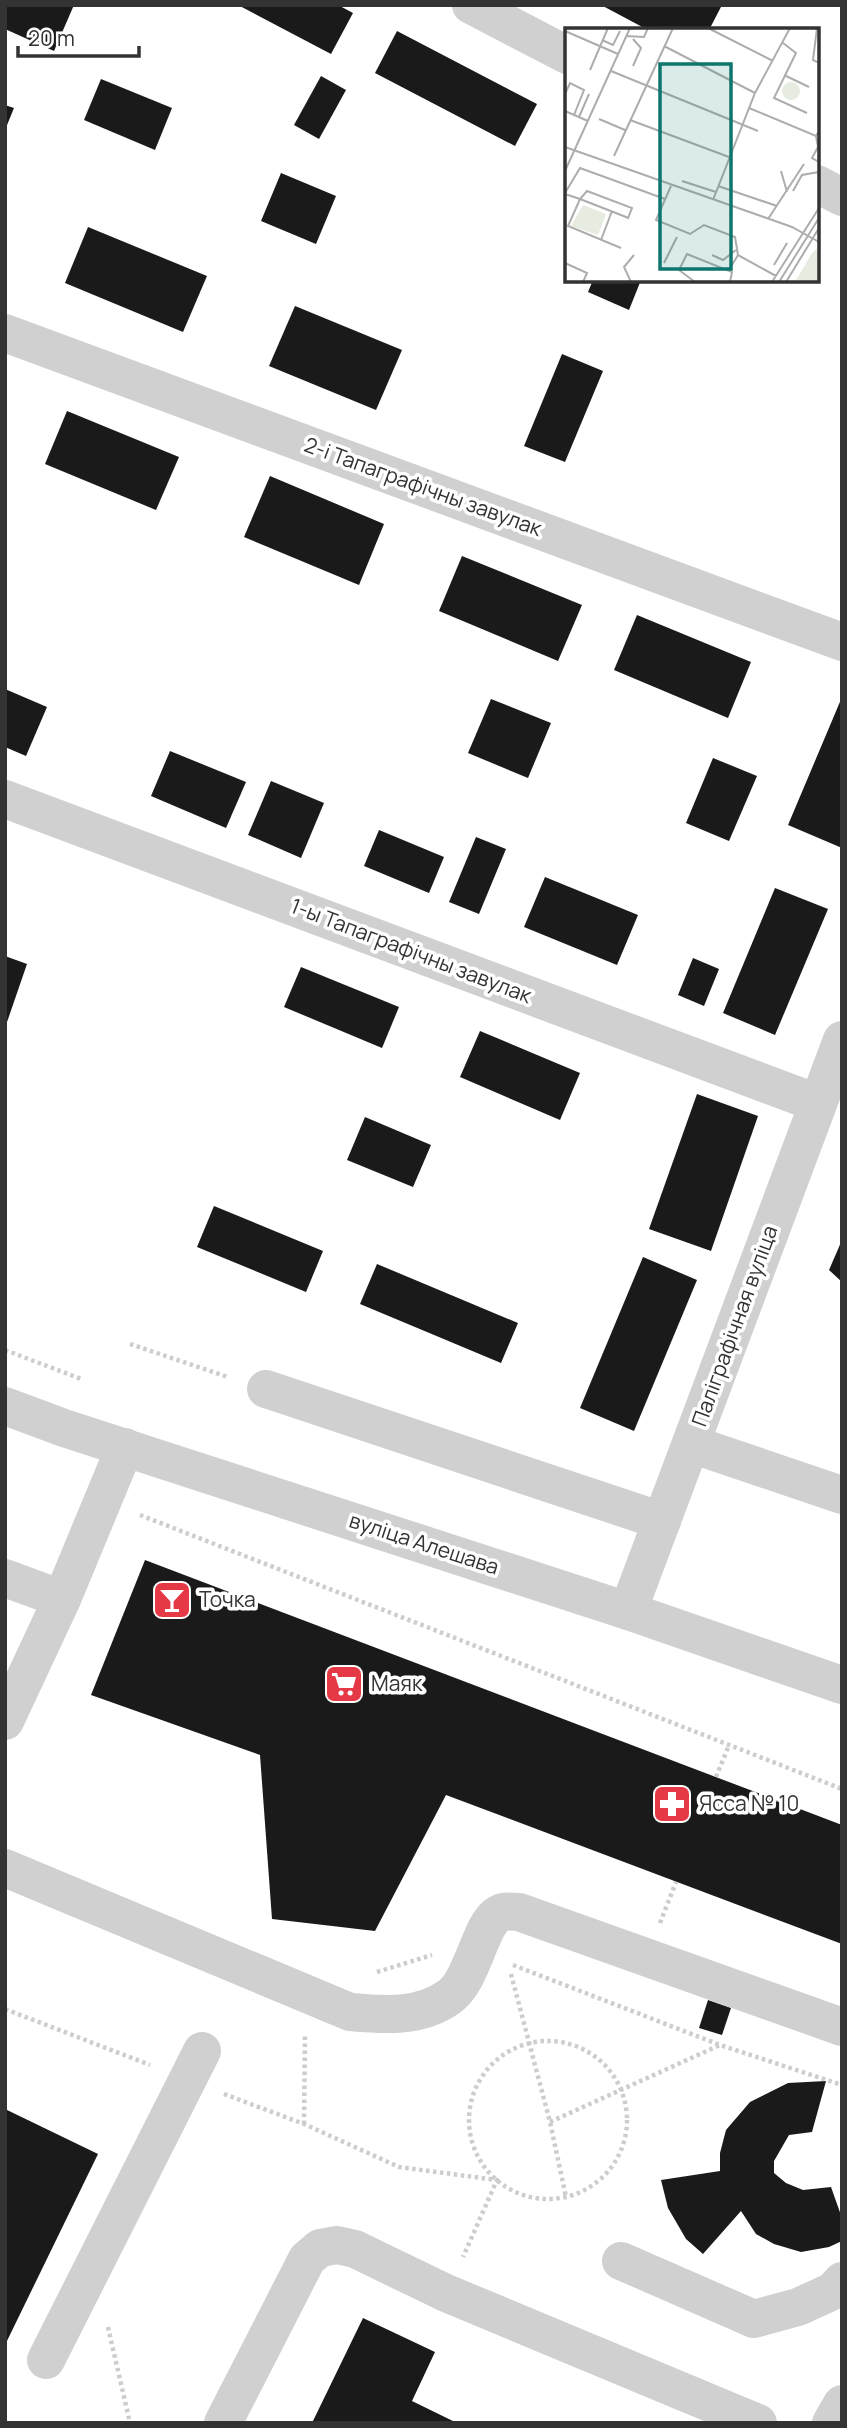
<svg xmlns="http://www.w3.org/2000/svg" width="847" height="2428" font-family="Manrope,sans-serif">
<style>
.building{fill:#1a1a1a}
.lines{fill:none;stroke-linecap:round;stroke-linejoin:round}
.path{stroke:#cdcdcd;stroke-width:4.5;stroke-dasharray:3.5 3.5;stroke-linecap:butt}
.minor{stroke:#d0d0d0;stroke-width:38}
.labels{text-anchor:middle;stroke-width:7;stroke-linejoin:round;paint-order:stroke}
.street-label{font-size:21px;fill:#333;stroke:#fff}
.poi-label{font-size:21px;fill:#333;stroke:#fff;text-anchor:start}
.inset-road{fill:none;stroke:#adadad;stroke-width:2}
.view{fill:#0f766e;fill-opacity:0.15;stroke:#0f766e;stroke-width:3.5}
.inset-edge{fill:none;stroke:#333;stroke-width:3.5}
</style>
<rect width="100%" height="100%" fill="#fff"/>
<g class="building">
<polygon points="5,5 74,5 54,51 5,29"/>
<polygon points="238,5 338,5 353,13 331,54"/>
<polygon points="601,5 722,5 709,30 648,30"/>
<polygon points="397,31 537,104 515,146 375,73"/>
<polygon points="321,76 346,90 319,139 294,125"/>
<polygon points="101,79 172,108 155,150 84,120"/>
<polygon points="5,105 14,108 5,130"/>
<polygon points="281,173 336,196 316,244 261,221"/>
<polygon points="88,227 207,276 183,332 65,283"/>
<polygon points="593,280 641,280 629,310 588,292"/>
<polygon points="295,306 402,350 376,410 269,366"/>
<polygon points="562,354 603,371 565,462 524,446"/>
<polygon points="67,411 179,457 156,510 45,464"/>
<polygon points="270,476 384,524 359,585 244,537"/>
<polygon points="462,556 582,605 558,661 439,611"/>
<polygon points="637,615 751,662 728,718 614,670"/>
<polygon points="5,689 47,707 26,756 5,747"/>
<polygon points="842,697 842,848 788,825"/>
<polygon points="491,699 551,723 528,778 468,753"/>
<polygon points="170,751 246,782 226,828 151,796"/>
<polygon points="713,758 757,776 729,841 686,823"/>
<polygon points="271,781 324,803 301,858 248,835"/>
<polygon points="379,830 444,857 429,893 364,866"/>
<polygon points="476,837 506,849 479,914 449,902"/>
<polygon points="545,877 638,915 617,965 524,927"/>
<polygon points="775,888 828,909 775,1035 723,1013"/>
<polygon points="5,956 27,964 6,1025 5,1025"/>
<polygon points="693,958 719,969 704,1006 678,995"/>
<polygon points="301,967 399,1007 382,1048 284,1007"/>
<polygon points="480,1031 580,1073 560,1120 460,1077"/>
<polygon points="697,1094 758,1116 711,1251 649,1229"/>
<polygon points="365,1117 431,1145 413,1187 347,1160"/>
<polygon points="214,1206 323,1251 306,1292 197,1247"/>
<polygon points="842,1240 842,1282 829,1270"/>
<polygon points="643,1257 697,1280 634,1431 580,1408"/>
<polygon points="377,1264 518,1323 501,1363 360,1304"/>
<polygon points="145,1560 842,1825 842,1944 446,1795 375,1931 272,1919 260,1755 91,1695"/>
<polygon points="708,2000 731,2008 722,2035 699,2028"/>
<polygon points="826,2081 812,2132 789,2135 774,2161 774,2173 786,2183 803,2190 831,2187 842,2218 842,2241 829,2247 801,2252 774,2244 756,2234 741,2211 703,2254 686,2239 668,2208 661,2180 720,2171 720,2153 726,2130 750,2102 788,2083"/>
<polygon points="5,2109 98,2154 5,2345"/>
<polygon points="363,2318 435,2352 412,2401 457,2423 312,2423"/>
</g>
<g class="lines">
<g class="path">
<polyline points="130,1344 228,1377"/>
<polyline points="5,1350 81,1379"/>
<polyline points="140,1515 842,1789"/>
<polyline points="716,1777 729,1745"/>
<polyline points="660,1923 676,1882"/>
<polyline points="513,1965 720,2045 842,2085"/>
<polyline points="377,1972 432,1955"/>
<polyline points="511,1974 550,2122 566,2197"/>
<polyline points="5,2009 150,2065"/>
<circle cx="548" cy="2120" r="79"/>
<polyline points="224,2094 304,2124 399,2167 497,2180 463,2257"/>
<polyline points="550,2122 720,2045"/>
<polyline points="304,2124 305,2034"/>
<polyline points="108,2327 130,2423"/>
</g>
<g class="minor">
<polyline points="471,5 567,55"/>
<polyline points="817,184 842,197"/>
<polyline points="5,333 842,642"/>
<polyline points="5,799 817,1103"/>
<polyline points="266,1389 662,1521"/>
<polyline points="5,1406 64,1428 628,1611 842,1685"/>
<polyline points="691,1444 842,1495"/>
<polyline points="5,1578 62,1599"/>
<polyline points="628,1611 842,1040"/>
<polyline points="5,1721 62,1599 125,1447"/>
<path d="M5,1868L350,2012C384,2015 420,2018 449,1997C475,1979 480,1917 503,1912C507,1911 514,1912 519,1912L842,2027"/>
<polyline points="621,2261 754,2319 798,2307 833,2291 842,2281"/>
<polyline points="46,2360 202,2051"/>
<polyline points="223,2423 307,2259 320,2248 337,2245 355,2249 446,2293 758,2423"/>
<polyline points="831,2423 842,2404"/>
</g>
</g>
<defs>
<symbol id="bar-square" viewBox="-11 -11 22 22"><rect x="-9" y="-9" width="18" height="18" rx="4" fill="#e63946" stroke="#fff"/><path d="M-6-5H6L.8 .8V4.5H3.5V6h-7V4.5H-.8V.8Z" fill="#fff"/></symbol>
<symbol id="supermarket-square" viewBox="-11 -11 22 22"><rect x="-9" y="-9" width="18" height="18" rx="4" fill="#e63946" stroke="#fff"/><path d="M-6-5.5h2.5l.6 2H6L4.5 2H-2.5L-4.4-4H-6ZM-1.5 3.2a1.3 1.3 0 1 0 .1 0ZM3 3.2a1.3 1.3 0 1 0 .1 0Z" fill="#fff"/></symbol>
<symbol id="pharmacy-square" viewBox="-11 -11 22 22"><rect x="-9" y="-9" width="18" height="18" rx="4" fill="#e63946" stroke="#fff"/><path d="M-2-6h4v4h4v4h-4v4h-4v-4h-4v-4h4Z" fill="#fff"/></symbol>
</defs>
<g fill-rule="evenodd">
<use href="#bar-square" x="150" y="1578" width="44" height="44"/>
<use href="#supermarket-square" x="322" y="1662" width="44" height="44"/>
<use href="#pharmacy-square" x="650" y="1782" width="44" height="44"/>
</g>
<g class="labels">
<g class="street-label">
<text transform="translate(423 487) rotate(20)" y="7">2-і Тапаграфічны завулак</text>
<text transform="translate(411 951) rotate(21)" y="7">1-ы Тапаграфічны завулак</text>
<text transform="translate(735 1326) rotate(-70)" y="7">Паліграфічная вуліца</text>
<text transform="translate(424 1544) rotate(18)" y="7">вуліца Алешава</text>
</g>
<g class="poi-label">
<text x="199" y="1607">Точка</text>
<text x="371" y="1691">Маяк</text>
<text x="699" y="1811">Ясса № 10</text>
</g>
</g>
<g transform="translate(565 28)">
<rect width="254" height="254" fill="#fff"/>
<path d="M217 63a9 9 0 1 1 18 0a9 9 0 1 1-18 0ZM18,177L41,186L33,207L6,198ZM254,219V254H230L247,225Z" fill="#e6ecdf"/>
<path class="inset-road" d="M143,0L208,33M252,0L248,32L254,35M0,3L53,26M61,8L79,9L83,0M37,12L48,17L55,3M218,15L231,25L209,70L242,85M99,18L190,65M68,38L76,20L68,11M25,42L43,0M46,43L193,103M219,47L244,59M0,66L5,55L19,62L9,87M184,80L251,108L254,103M0,83L23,93M14,89L24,66M34,91L60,102M65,92L164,129M251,108L253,119L247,130L254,134M0,119L227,199L254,214M49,128L108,0M0,143L65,0M216,143L222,164M117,153L151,164M106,158L91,192L125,206L139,197L170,209L173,227M153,158L212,178M228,163L237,147L254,144M0,165L15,140L100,171M0,166L15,171L61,189L63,190L67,180L22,163L15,171L3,198L56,220M148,172L190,65L225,0M203,191L239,136M36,212L47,183M147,227L158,232L171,222M0,235L22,245L18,254M99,235L112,209M209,237L222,215M164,242L173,227L211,248M66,254L59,239L69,227M130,254L114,242L122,226L167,244L165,254M207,254L254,180M214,254L254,190M221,254L254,200"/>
<path class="view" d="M95,36H166V241H95Z"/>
<rect width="254" height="254" class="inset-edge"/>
</g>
<rect width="847" height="2428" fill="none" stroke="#333333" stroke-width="14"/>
<path d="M18 46v10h121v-10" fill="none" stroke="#333333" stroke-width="3.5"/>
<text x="28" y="46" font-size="21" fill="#333333" stroke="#ffffff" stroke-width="5" paint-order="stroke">20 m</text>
</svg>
